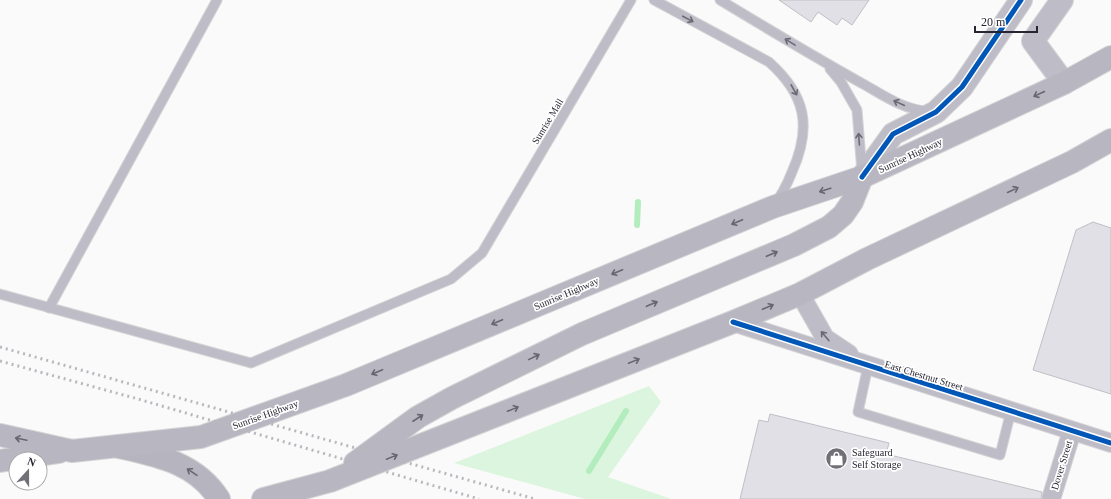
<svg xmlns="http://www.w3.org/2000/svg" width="1111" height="499" font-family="'Times New Roman',serif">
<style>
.green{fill:#dbf5de}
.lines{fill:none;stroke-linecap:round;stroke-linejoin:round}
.stream{stroke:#b4edbd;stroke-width:6}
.building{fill:#e1e0e6;stroke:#c0bfc5}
.service-casing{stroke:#d4d4d6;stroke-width:11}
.minor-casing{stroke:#d4d4d6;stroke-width:20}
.tertiary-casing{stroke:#d4d4d6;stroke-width:24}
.primary-casing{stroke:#d4d4d6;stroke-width:24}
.trunk-casing{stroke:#d4d4d6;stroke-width:24}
.service{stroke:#bebcc6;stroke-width:9}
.minor{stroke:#bebcc6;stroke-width:18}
.tertiary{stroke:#bebcc6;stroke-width:22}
.primary{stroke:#b6b4be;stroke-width:22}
.trunk{stroke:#b8b6c0;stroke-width:22}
.rail{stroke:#b9b8be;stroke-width:3;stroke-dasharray:2 4;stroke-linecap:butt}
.cycleway-casing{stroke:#fff;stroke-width:8}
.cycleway{stroke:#0057b8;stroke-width:5}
.oneway{stroke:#6b6974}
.oneway2{stroke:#686671}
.oneway3{stroke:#676570}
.labels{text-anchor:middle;stroke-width:3.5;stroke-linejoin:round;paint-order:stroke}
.street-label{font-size:10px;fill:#272531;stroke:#fff}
.poi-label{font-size:10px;fill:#272531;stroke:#fff;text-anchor:start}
</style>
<rect width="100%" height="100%" fill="#fafafa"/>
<polygon class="green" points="649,386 661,402 608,477 671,499 585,499 454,463"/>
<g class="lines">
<g class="stream">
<polyline points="637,225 638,202"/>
<polyline points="589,471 626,411"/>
</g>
</g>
<g class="building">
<polygon points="779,0 869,0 852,25 842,18 837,25 818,12 811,22"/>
<polygon points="1093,222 1111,228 1111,394 1033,370 1076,230"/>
<polygon points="770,414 889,443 886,454 1042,492 1041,499 740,499 759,420 768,422"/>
</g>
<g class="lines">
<defs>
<g id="service">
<path d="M654,0L769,62C806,95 812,127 792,172C788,182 783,193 776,202"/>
<path d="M720,0C768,29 816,58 865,85C884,96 905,110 927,111"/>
<polyline points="830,69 841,82 857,110 862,172"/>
<polyline points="0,294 251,363 451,279 482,253 631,0"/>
<polyline points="49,308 217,0"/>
<polyline points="868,366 858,412 1000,455 1011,411"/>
</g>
<g id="minor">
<polyline points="800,294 825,338 849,354"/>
<polyline points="733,322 1111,443"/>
<polyline points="1051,499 1072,431"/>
</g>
<g id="tertiary">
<polyline points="1062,0 1033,41 1064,83"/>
<polyline points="862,177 893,134 936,112 962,87 1021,0"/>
</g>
<path id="primary" d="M119,447C159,456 196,463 219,499"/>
<g id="trunk">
<polyline points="0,435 72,451 201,437 346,385 773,207 862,177 1064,83 1111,57"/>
<polyline points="0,461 59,452"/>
<polyline points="355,463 418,417 452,398 582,334 794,245 829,227 843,215 852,202 862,177"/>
<polyline points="263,499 330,481 733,322 800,294 867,259 1072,162 1111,140"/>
</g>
</defs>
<use href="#service" class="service-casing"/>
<use href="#minor" class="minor-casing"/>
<use href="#tertiary" class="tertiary-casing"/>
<use href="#primary" class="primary-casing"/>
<use href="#trunk" class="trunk-casing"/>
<use href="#service" class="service"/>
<use href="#minor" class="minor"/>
<use href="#tertiary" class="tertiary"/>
<use href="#primary" class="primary"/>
<use href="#trunk" class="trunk"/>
<g class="rail">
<polyline points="0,347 535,499"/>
<polyline points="0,361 138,399 479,499"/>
</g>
<defs>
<g id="cycleway">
<polyline points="862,177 893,134 936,112 962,87 1021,0"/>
<polyline points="733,322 1111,443"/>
</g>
</defs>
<use href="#cycleway" class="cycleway-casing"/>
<use href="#cycleway" class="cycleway"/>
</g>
<defs><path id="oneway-shaft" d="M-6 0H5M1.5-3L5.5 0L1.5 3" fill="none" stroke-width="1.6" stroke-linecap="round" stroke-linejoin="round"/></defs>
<g class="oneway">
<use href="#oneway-shaft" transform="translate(688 19) rotate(28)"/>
<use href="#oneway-shaft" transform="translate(790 42) rotate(-149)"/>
<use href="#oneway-shaft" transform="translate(794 90) rotate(61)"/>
<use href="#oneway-shaft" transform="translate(899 103) rotate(-155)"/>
<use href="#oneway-shaft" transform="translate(859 139) rotate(-94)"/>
<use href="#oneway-shaft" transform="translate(825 336) rotate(-130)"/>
</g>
<g class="oneway2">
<use href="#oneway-shaft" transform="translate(1039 94) rotate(155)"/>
<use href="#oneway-shaft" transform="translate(825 190) rotate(162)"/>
<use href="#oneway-shaft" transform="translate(1013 190) rotate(-25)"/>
<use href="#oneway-shaft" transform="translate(737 222) rotate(157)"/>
<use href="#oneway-shaft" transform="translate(772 254) rotate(-23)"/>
<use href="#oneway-shaft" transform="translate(617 272) rotate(157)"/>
<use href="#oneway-shaft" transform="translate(652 304) rotate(-23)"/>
<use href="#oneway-shaft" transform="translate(768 307) rotate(-23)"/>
<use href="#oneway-shaft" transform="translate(497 322) rotate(157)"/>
<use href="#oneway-shaft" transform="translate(534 357) rotate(-26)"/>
<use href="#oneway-shaft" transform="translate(634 361) rotate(-22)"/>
<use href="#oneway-shaft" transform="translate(377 372) rotate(157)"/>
<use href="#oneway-shaft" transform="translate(513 409) rotate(-22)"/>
<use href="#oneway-shaft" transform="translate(418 418) rotate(-33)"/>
<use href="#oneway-shaft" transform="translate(21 439) rotate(-168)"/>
<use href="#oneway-shaft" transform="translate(392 457) rotate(-22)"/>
</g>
<use class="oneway3" href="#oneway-shaft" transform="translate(192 472) rotate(-146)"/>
<defs>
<symbol id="shop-disc" viewBox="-11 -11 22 22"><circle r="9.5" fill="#717077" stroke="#fff"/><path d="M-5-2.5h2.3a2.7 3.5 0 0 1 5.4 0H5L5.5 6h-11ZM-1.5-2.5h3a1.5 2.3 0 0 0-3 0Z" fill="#fff"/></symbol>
</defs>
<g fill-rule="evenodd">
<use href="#shop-disc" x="824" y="446" width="25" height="25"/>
</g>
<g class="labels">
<g class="street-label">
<text transform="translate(547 121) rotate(-59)" y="4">Sunrise Mall</text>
<text transform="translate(910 155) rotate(-25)" y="4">Sunrise Highway</text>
<text transform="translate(566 293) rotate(-23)" y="4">Sunrise Highway</text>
<text transform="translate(924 375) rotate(17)" y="4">East Chestnut Street</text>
<text transform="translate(265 414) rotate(-20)" y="4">Sunrise Highway</text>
<text transform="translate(1061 465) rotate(-73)" y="4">Dover Street</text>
</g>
<g class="poi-label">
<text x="852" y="456">Safeguard<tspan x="852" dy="12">Self Storage</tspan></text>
</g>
</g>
<g transform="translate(28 471) rotate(21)"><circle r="19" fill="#ffffff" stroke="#a9a8ad"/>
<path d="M0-3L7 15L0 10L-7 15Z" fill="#717077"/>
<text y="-6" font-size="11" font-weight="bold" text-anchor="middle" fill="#272531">N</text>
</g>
<path d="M975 26v6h62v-6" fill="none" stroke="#272531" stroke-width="2"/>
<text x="981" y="26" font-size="12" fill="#272531" stroke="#ffffff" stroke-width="3" paint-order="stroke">20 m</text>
</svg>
